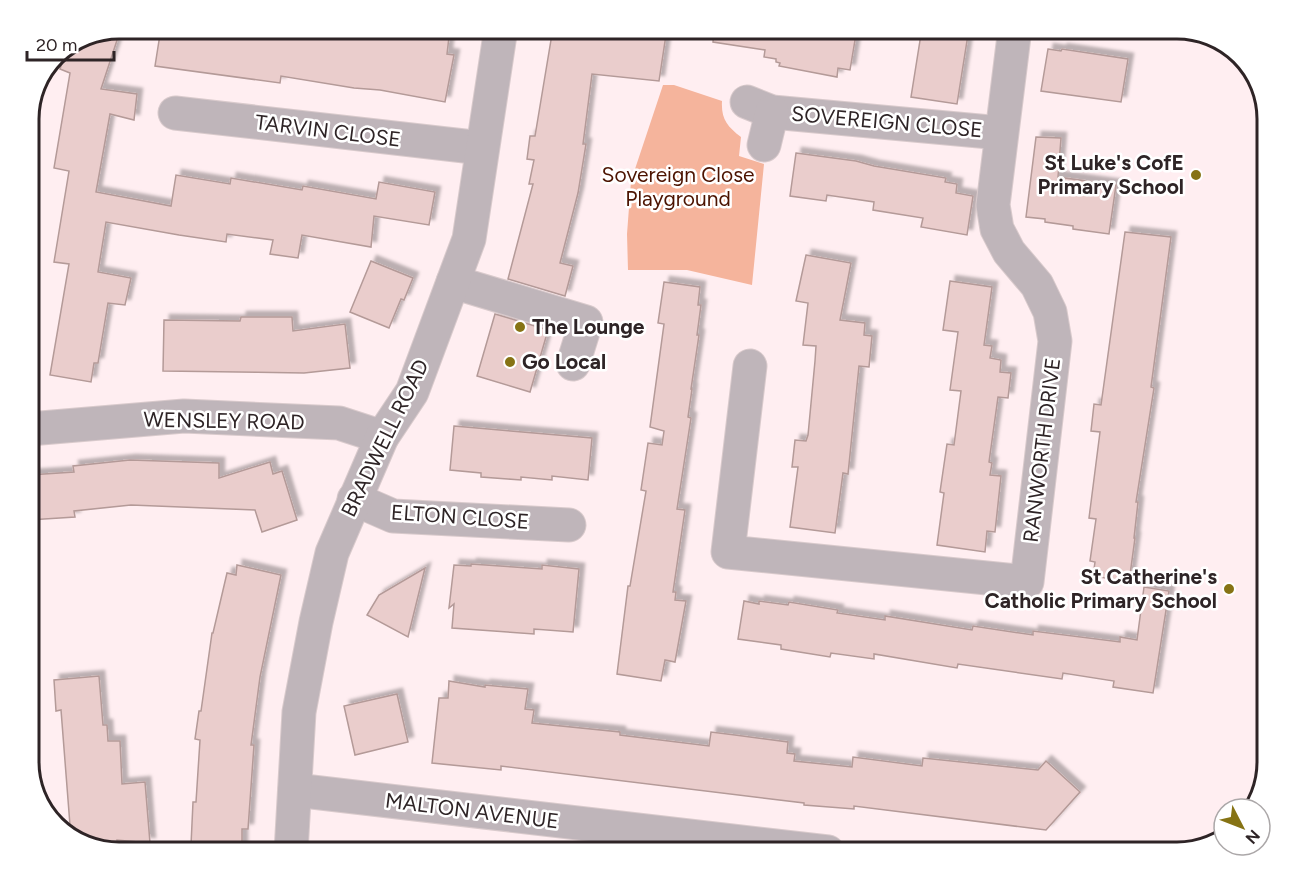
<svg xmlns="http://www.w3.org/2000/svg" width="1296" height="881" font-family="Figtree,sans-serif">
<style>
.green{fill:#f5b49c}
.building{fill:#eacdcc;stroke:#b49a98;stroke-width:1.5;filter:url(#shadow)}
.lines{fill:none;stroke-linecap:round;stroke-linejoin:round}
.minor-casing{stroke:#d9cacc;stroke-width:35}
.minor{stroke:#bfb5ba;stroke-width:33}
.poi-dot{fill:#867314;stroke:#fff;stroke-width:2}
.labels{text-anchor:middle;stroke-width:5;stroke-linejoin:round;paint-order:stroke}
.street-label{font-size:21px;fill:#2e2426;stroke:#fff}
.poi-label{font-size:21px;font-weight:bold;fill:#2e2426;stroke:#fff;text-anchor:end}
.park-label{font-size:21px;fill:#4c1300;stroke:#fff}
.rim{fill:none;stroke:#2e2426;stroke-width:3}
</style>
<defs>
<filter id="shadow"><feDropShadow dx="5.5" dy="-5.5" stdDeviation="1.5" flood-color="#0004"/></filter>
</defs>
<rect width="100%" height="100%" fill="#ffeef1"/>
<path class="green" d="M663,85H674L722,101C721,119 727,126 741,137L739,156L764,164L752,285L687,270H628L627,234L631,181Z"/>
<g class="building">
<polygon points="121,28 101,89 137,94 134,120 110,114 96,192 171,206 176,175 230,184 231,178 302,190 303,186 376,199 379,182 435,192 429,225 374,216 371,247 302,235 298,258 270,254 273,240 227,234 226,242 179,235 106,222 98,272 131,278 125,305 108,303 98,363 94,363 91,382 50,375 69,264 54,262 69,171 54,168 70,73 60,69 66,50"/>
<polygon points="161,28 217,29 240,32 241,28 291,28 367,38 368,28 384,28 410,32 410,28 450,28 447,54 454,55 445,102 380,90 354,88 281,76 280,83 155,66"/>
<polygon points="553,28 667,28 659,81 592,74 583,144 586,144 578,193 560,263 573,266 565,296 508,279 533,184 529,184 534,160 527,159 530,136 535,136"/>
<polygon points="714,28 857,28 850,70 838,68 837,77 779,66 780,63 776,62 776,59 764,57 765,50 713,42"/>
<polygon points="922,28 969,28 957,104 911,97"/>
<polygon points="1048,49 1061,51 1062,49 1128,59 1121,102 1041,91"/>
<polygon points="1036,137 1061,138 1058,177 1116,185 1109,234 1073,229 1073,226 1045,222 1045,219 1026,217"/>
<polygon points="796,153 856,161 874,166 946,178 945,182 957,184 956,193 973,196 967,235 921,227 923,218 873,210 874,202 827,195 826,201 790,196"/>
<polygon points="1125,232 1171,237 1151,387 1154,388 1136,502 1138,502 1134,538 1135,538 1129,582 1093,576 1095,562 1090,561 1096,519 1089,518 1100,432 1091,431 1094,404 1101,405"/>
<polygon points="806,255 851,263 840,320 865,323 864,335 872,336 869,367 859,366 848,474 843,473 835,533 790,527 798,467 792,467 795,440 806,441 808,435 815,361 816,346 803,345 808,303 796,301"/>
<polygon points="371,261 413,278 404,300 401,299 389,328 350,312"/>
<polygon points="950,281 992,287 984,345 992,346 990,358 1001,360 1000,372 1011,373 1008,398 998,397 989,462 992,463 990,475 1001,476 995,532 987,531 985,552 937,545 944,493 940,492 947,444 954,445 961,391 950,390 958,332 943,330"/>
<polygon points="664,282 700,287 698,305 701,305 697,335 699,335 691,389 692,389 688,417 691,418 677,509 685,510 673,592 676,592 675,600 686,601 675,662 665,660 661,681 617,674 628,586 630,586 646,491 641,490 648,443 662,445 664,431 650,427 664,324 658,323"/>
<polygon points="495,314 548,330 530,392 477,376"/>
<polygon points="241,317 292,317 293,331 345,324 350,368 304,373 163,371 164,320 240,321"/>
<polygon points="454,426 592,438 588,480 552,476 552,480 521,477 521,480 481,477 481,473 450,470"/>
<polygon points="130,460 219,463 219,478 270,462 273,474 282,471 297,520 262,532 255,510 131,505 74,511 75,517 29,520 29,475 74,472 73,466"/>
<polygon points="471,564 542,569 542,565 579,569 573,632 534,629 534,634 452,628 454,604 449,608 454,565 471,566"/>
<polygon points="237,565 281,575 260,677 251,745 254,745 248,829 242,829 242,852 197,852 197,845 191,845 193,802 196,802 200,740 195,739 199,711 201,711 212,633 213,633 227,573 236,575"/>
<polygon points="425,568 408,637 367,615 379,595"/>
<polygon points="1144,587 1169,591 1153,693 1113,687 1114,681 1063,673 1062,679 958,664 957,668 874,654 874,659 831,653 830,657 781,649 781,645 738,639 744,601 759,604 759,601 788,605 789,602 838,610 837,613 885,620 885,616 972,630 973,626 1033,635 1033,631 1120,642 1120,637 1137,640"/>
<polygon points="99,676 103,725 107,725 108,741 120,741 122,784 145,782 150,843 117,840 117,852 71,838 61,710 56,711 54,680"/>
<polygon points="449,681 485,687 485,685 528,689 525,709 534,710 532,723 620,732 620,735 709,746 711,732 735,735 788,742 787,753 795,754 794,761 852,767 853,757 922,766 923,758 1038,770 1046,761 1080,792 1046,830 854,806 854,809 804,805 804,803 501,766 501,770 432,763 439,698 448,698"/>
<polygon points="397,694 408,742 355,755 344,706"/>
</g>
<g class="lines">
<defs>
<g id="minor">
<polyline points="747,102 772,112 1001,133"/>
<polyline points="175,113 482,148"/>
<polyline points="764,145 772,112"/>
<polyline points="453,282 586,322 573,364"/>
<polyline points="750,366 728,552 1027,582 1055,341 1050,312 1037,285 1009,252 997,229 993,205 1015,28"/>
<polyline points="29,429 184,416 339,423 382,437"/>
<polyline points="354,499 393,516 569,525"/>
<polyline points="295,790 828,852"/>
<polyline points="291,852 299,712 316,622 332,553 382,437 412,392 469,239 501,28"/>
</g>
</defs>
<use href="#minor" class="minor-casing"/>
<use href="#minor" class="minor"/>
</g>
<g class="poi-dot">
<circle cx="1196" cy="175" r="6"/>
<circle cx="520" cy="327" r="6"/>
<circle cx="510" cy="362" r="6"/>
<circle cx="1229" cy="589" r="6"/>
</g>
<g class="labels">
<g class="street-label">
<text transform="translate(887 122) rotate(5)" y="7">SOVEREIGN CLOSE</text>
<text transform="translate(328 131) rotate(7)" y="7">TARVIN CLOSE</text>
<text transform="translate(224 421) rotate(1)" y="7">WENSLEY ROAD</text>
<text transform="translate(385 438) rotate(-64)" y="7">BRADWELL ROAD</text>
<text transform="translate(1042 450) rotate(-83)" y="7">RANWORTH DRIVE</text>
<text transform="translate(460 517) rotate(4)" y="7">ELTON CLOSE</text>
<text transform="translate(472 811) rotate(7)" y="7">MALTON AVENUE</text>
</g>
<g class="poi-label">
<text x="1184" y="170">St Luke's CofE<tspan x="1184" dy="24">Primary School</tspan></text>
<text x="532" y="334" text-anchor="start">The Lounge</text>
<text x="522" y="369" text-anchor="start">Go Local</text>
<text x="1217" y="584">St Catherine's<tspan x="1217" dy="24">Catholic Primary School</tspan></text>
</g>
<g class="park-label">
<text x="678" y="182">Sovereign Close<tspan x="678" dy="24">Playground</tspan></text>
</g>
</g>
<path d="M0 0H1296V881H0ZM119 39H1177A80 80 0 0 1 1257 119V762A80 80 0 0 1 1177 842H119A80 80 0 0 1 39 762V119A80 80 0 0 1 119 39Z" fill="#fff" fill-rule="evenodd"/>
<path class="rim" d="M119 39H1177A80 80 0 0 1 1257 119V762A80 80 0 0 1 1177 842H119A80 80 0 0 1 39 762V119A80 80 0 0 1 119 39Z"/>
<g transform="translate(1242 827) rotate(132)"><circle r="28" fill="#ffffff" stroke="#aba7a8" stroke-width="1.5"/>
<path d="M0-4.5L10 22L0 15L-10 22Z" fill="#867314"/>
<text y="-9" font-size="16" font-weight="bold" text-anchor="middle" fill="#2e2426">N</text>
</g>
<path d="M27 51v9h87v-9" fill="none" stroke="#2e2426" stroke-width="3"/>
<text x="36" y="51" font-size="18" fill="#2e2426" stroke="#ffffff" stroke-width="4.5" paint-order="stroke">20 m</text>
</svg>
